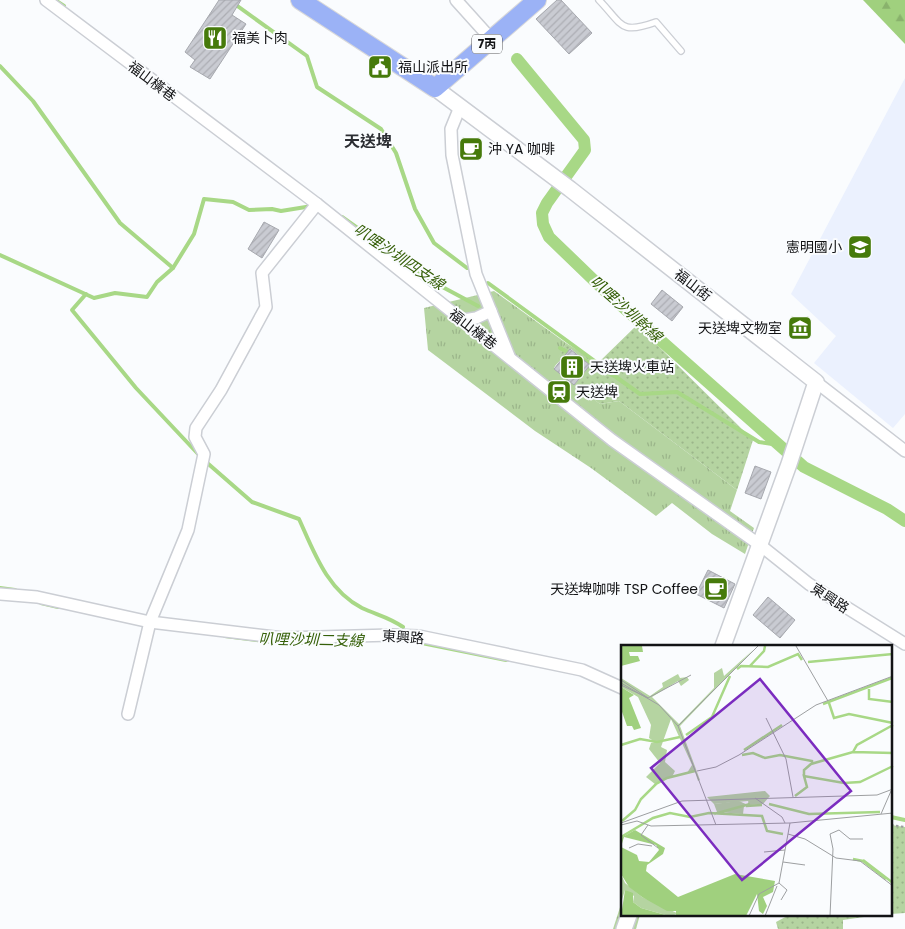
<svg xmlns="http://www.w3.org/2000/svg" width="905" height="929" font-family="Poppins,'Noto Sans TC',sans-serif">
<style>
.built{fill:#ebf1fe}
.grass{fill:url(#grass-dots)}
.forest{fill:url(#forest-firs)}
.park{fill:url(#park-tufts)}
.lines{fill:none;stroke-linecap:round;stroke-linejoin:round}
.stream{stroke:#a8d886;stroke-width:4}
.canal{stroke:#a8d886;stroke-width:12}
.building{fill:url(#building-hatch);stroke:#a6a8ae}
.lane-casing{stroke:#cbced4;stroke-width:8}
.street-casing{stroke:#cbced4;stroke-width:14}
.secondary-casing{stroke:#cbced4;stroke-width:18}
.primary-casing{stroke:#d9d9da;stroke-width:20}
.path{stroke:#9b9c9e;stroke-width:2;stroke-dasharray:2.5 2.5;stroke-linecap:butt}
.lane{stroke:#fff;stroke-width:5.5}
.street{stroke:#fff;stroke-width:11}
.secondary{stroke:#fff;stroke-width:15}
.primary{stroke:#9bb2f6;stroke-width:18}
.labels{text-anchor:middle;stroke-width:4;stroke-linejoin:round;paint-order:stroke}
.shield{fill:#fafcfe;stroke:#58595b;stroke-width:1}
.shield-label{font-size:12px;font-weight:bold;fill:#121315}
.poi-label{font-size:14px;fill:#121315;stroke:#fafcfe;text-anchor:start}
.street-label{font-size:14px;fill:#121315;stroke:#fafcfe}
.water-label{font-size:15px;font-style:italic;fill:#366009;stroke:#fafcfe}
.quarter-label{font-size:16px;font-weight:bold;fill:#2b2d32;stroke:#fafcfe}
.inset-river{fill:none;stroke:#a8d886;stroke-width:2.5}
.inset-road{fill:none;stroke:#9d9fa1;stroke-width:1}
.view{fill:#7b2cbf;fill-opacity:0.15;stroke:#7b2cbf;stroke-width:2.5}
.inset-edge{fill:none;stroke:#121315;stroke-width:2.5}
</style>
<defs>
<pattern id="grass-dots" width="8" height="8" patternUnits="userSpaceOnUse" patternTransform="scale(1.25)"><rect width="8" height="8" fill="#b5d4a1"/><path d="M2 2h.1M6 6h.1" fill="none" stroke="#9bb58a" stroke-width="1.8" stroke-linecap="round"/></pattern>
<pattern id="forest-firs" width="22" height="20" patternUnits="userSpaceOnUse" patternTransform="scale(1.25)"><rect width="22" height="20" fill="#a0d07e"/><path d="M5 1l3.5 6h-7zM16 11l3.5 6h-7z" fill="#89b26c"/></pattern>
<pattern id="park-tufts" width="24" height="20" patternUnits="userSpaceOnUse" patternTransform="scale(1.25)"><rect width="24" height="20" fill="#b5d4a1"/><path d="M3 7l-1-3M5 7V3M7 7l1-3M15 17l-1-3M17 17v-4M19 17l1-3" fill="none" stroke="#9bb58a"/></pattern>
<pattern id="building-hatch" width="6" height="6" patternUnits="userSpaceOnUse" patternTransform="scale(1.25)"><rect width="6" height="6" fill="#c9cbd2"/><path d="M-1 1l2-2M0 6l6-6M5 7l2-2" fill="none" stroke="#acadb3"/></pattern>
</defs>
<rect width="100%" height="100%" fill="#fafcfe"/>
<polygon class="built" points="905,78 905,414 893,428 814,363 836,336 791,294"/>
<g class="grass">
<polygon points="637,325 753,440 737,490 619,401 600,404 574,385 590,365 571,349 553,368 566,343 598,363"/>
<polygon points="891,825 905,827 905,913 891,914"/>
<polygon points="622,901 622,915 640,915 636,929 613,929"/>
<polygon points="789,915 878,915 843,920 843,929 778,929 776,922"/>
</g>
<polygon class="forest" points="863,0 905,0 905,44"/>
<polygon class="park" points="494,291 566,343 554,368 600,404 619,401 737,490 730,511 754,528 745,554 712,534 672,503 656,516 591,468 535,431 428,350 424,308"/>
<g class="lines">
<g class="stream">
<polyline points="55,0 64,6"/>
<polyline points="229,0 307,56 317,87 381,129 396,153 415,209 434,243 467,268"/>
<polyline points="0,66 33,101 120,223 173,268 194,234 204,199 233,202 249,210 272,209 281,211 312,206"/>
<polyline points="342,217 435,283 478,306"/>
<polyline points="0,255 94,298 115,293 147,297 157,282 173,268"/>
<polyline points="488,283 607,370"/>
<polyline points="86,294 72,310 136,388 200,456"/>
<polyline points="560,348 571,354"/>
<polyline points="582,359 616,377 640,394 677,392 759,442 779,445"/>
<path d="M205,461L252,502L299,519C314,552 327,590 362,608C377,615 389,617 403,627"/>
<polyline points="0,588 15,590"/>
<polyline points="41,603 58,607"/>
<polyline points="225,636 273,642"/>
<polyline points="407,640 506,660"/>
<polyline points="297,643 338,642"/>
<polyline points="891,817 905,820"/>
</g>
<polyline class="canal" points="517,59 584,140 585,150 547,203 542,213 543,224 549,237 606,292 804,467 887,509 905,521"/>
</g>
<g class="building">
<polygon points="219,0 241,0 232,15 246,24 210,79 190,67 195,60 185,52"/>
<polygon points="557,0 561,0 592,33 569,54 536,19"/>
<polygon points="264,222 279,230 262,258 248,249"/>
<polygon points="662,290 683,307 672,321 651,304"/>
<polygon points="570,349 590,365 574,385 554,369"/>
<polygon points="755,466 771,472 761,499 745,493"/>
<polygon points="708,570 735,584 724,608 696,594"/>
<polygon points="768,597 795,620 780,638 753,615"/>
</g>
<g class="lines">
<defs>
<path id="lane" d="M599,0C623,25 620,35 656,22L681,51"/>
<g id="street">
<polyline points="46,0 317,204 612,440 760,545 809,584 905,644"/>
<polyline points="456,0 492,40"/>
<polyline points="460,107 451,129 452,155 476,274 509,356"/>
<polyline points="463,320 476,318 491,311"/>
<polyline points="816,382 905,451"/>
<polyline points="0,594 37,597 150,622 283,638 391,635 419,636 582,670 622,688"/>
<polyline points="128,714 150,622 188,530 204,454 195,437 196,428 221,390 266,307 262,273 317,204"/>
</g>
<g id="secondary">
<polyline points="435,88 570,189 816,382 789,464 723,646"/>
<polyline points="624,929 629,915"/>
</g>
<polyline id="primary" points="300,0 435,88 537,0"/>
</defs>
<use href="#lane" class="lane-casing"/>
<use href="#street" class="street-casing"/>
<use href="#secondary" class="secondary-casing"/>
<use href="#primary" class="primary-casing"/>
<polyline class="path" points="891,825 905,827"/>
<use href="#lane" class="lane"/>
<use href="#street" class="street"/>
<use href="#secondary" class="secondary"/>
<use href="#primary" class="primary"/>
</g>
<defs>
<symbol id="restaurant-square" viewBox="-11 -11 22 22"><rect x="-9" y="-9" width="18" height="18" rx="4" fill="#467a0b" stroke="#fafcfe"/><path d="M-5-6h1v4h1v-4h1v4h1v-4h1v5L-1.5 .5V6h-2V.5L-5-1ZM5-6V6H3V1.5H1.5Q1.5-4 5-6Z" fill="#fff"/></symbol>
<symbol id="civic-square" viewBox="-11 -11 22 22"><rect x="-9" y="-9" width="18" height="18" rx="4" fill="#467a0b" stroke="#fafcfe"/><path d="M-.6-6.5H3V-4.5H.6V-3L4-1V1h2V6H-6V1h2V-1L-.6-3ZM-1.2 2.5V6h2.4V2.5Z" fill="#fff"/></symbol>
<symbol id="cafe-square" viewBox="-11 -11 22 22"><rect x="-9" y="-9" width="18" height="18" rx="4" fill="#467a0b" stroke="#fafcfe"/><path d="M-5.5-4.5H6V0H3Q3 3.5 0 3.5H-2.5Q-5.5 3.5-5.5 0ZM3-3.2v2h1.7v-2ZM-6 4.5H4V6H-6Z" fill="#fff"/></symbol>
<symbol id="school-square" viewBox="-11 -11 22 22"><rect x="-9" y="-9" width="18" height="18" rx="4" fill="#467a0b" stroke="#fafcfe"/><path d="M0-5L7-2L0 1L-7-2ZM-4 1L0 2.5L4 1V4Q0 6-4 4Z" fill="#fff"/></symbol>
<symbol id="museum-square" viewBox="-11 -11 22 22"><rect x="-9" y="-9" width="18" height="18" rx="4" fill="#467a0b" stroke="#fafcfe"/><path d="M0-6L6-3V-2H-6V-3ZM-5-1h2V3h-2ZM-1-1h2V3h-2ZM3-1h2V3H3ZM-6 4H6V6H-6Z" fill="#fff"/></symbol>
<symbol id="building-square" viewBox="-11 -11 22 22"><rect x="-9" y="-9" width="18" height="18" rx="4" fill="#467a0b" stroke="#fafcfe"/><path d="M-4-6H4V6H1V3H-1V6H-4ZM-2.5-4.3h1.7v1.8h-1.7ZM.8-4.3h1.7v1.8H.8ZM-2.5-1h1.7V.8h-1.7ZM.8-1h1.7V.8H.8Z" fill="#fff"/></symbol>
<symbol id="station-square" viewBox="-11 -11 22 22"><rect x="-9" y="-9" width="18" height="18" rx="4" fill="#467a0b" stroke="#fafcfe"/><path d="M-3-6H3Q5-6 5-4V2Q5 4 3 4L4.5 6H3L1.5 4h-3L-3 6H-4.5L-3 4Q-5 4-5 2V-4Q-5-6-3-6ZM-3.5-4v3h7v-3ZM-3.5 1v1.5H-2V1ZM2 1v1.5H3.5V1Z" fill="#fff"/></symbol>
</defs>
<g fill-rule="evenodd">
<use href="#restaurant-square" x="201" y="24" width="28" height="28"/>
<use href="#civic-square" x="366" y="53" width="28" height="28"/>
<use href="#cafe-square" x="457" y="135" width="28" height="28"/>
<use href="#school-square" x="846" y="233" width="28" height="28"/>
<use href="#museum-square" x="786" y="314" width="28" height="28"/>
<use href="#building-square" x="558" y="353" width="28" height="28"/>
<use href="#station-square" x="545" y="378" width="28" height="28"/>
<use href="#cafe-square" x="702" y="575" width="28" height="28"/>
</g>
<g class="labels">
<rect class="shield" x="472" y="34.5" width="30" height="19" rx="4"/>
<g class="shield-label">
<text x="487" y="48">7丙</text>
</g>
<g class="poi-label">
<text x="232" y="43">福美卜肉</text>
<text x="398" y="72">福山派出所</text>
<text x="488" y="154">沖 YA 咖啡</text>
<text x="842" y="252" text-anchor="end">憲明國小</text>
<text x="782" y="333" text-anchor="end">天送埤文物室</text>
<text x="590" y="372">天送埤火車站</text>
<text x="576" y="397">天送埤</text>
<text x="698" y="594" text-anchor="end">天送埤咖啡 TSP Coffee</text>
</g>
<g class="street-label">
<text transform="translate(152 81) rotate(37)" y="5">福山橫巷</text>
<text transform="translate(693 285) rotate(38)" y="5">福山街</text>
<text transform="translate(473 329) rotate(38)" y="5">福山橫巷</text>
<text transform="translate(830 598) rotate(33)" y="5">東興路</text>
<text transform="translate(403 637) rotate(4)" y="5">東興路</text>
</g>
<g class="water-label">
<text transform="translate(399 257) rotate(34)" y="5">叭哩沙圳四支線</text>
<text transform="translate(626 309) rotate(42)" y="5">叭哩沙圳幹線</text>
<text transform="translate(311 640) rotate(1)" y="5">叭哩沙圳二支線</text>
</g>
<g class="quarter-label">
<text x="368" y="147">天送埤</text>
</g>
</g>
<g transform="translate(621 645)">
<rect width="271" height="271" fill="#fafcfe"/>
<path d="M132,5L59,81L79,135L77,136L74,127L66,128L71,120L50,74L40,102L46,105L44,117L54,126L51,132L34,139L25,132L39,118L28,104L30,98L34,97L28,93L30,80L17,52L0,42V33L29,51L42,42L41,38L57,29L59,33L66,32L68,35L60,41L57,36L31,52L58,79L93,43V28L101,23L103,31ZM118,156L127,160V156L129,160L123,161L122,169L96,167L93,159ZM0,229L4,238L21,252L58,269L48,271L20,263L12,257L13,251L4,245L0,258Z" fill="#b5d4a1"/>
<path d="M0,1H21L22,7H8L9,11H17L19,16L0,21ZM0,42L13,50L8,53L20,83L13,85L11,81H6L0,64ZM14,185L44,203L42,209L26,220L25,226L57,252L114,229L154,236L152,247L142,252L146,261L142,269L138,266L136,249L125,271H55V266H46L21,252L8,242L0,229V202L16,210L18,216L28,217L38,205L35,200L3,192L0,202V193ZM4,245L12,248V257L20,263L48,271H0Z" fill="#a0d07e"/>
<path d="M144,146L149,151L142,159L129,160L127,156L93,159L86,152Z" fill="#b5d4a1"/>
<path class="inset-river" d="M187,17L272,9M128,22L143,6L144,1M116,24L120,21L147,22L177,9L181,15M248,44V54L272,57M208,58L213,73L228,69L272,78M202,59L271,33M65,90L91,72L109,31M0,100L19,94L36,97L59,92M123,105L161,80M232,107L236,100L272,80M121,110L132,108L144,113L159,110L191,116V119M183,130V125L190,119L232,107L272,108M174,151L186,142L183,131L223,138L239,137L272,121M148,159L188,169L259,167M125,161L141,160M93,169L129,159M1,176L14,165L20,154L35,139L46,133L74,126M0,192L32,173L49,168L69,172L88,168L141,171L146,186L162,189M232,214L242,216L265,234M242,215L272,238"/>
<path class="inset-road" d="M175,1L207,56M0,35L27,53M0,38L38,60L57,81L95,180M0,40L27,53M27,53L70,30M145,73L165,114L172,152M57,81L137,1M76,126L95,122L118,110L195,60L272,31M134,153L161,172L164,178M260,169L270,146M0,178L61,156L256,150L272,144M0,180L16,176L30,181L169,178M27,180L20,190L37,203M167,189L184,194L215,213L239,216L272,241M8,203L17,199L31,201M143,207L164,205M162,217L184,220M158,238L166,245L160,255M128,271L138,249L158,238L169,178L272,168M144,271L156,241M209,271L212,204L209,189L218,185L229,194H242"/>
<path class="view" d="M139,34L230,146L121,235L30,123Z"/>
<rect width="271" height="271" class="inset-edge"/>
</g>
</svg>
